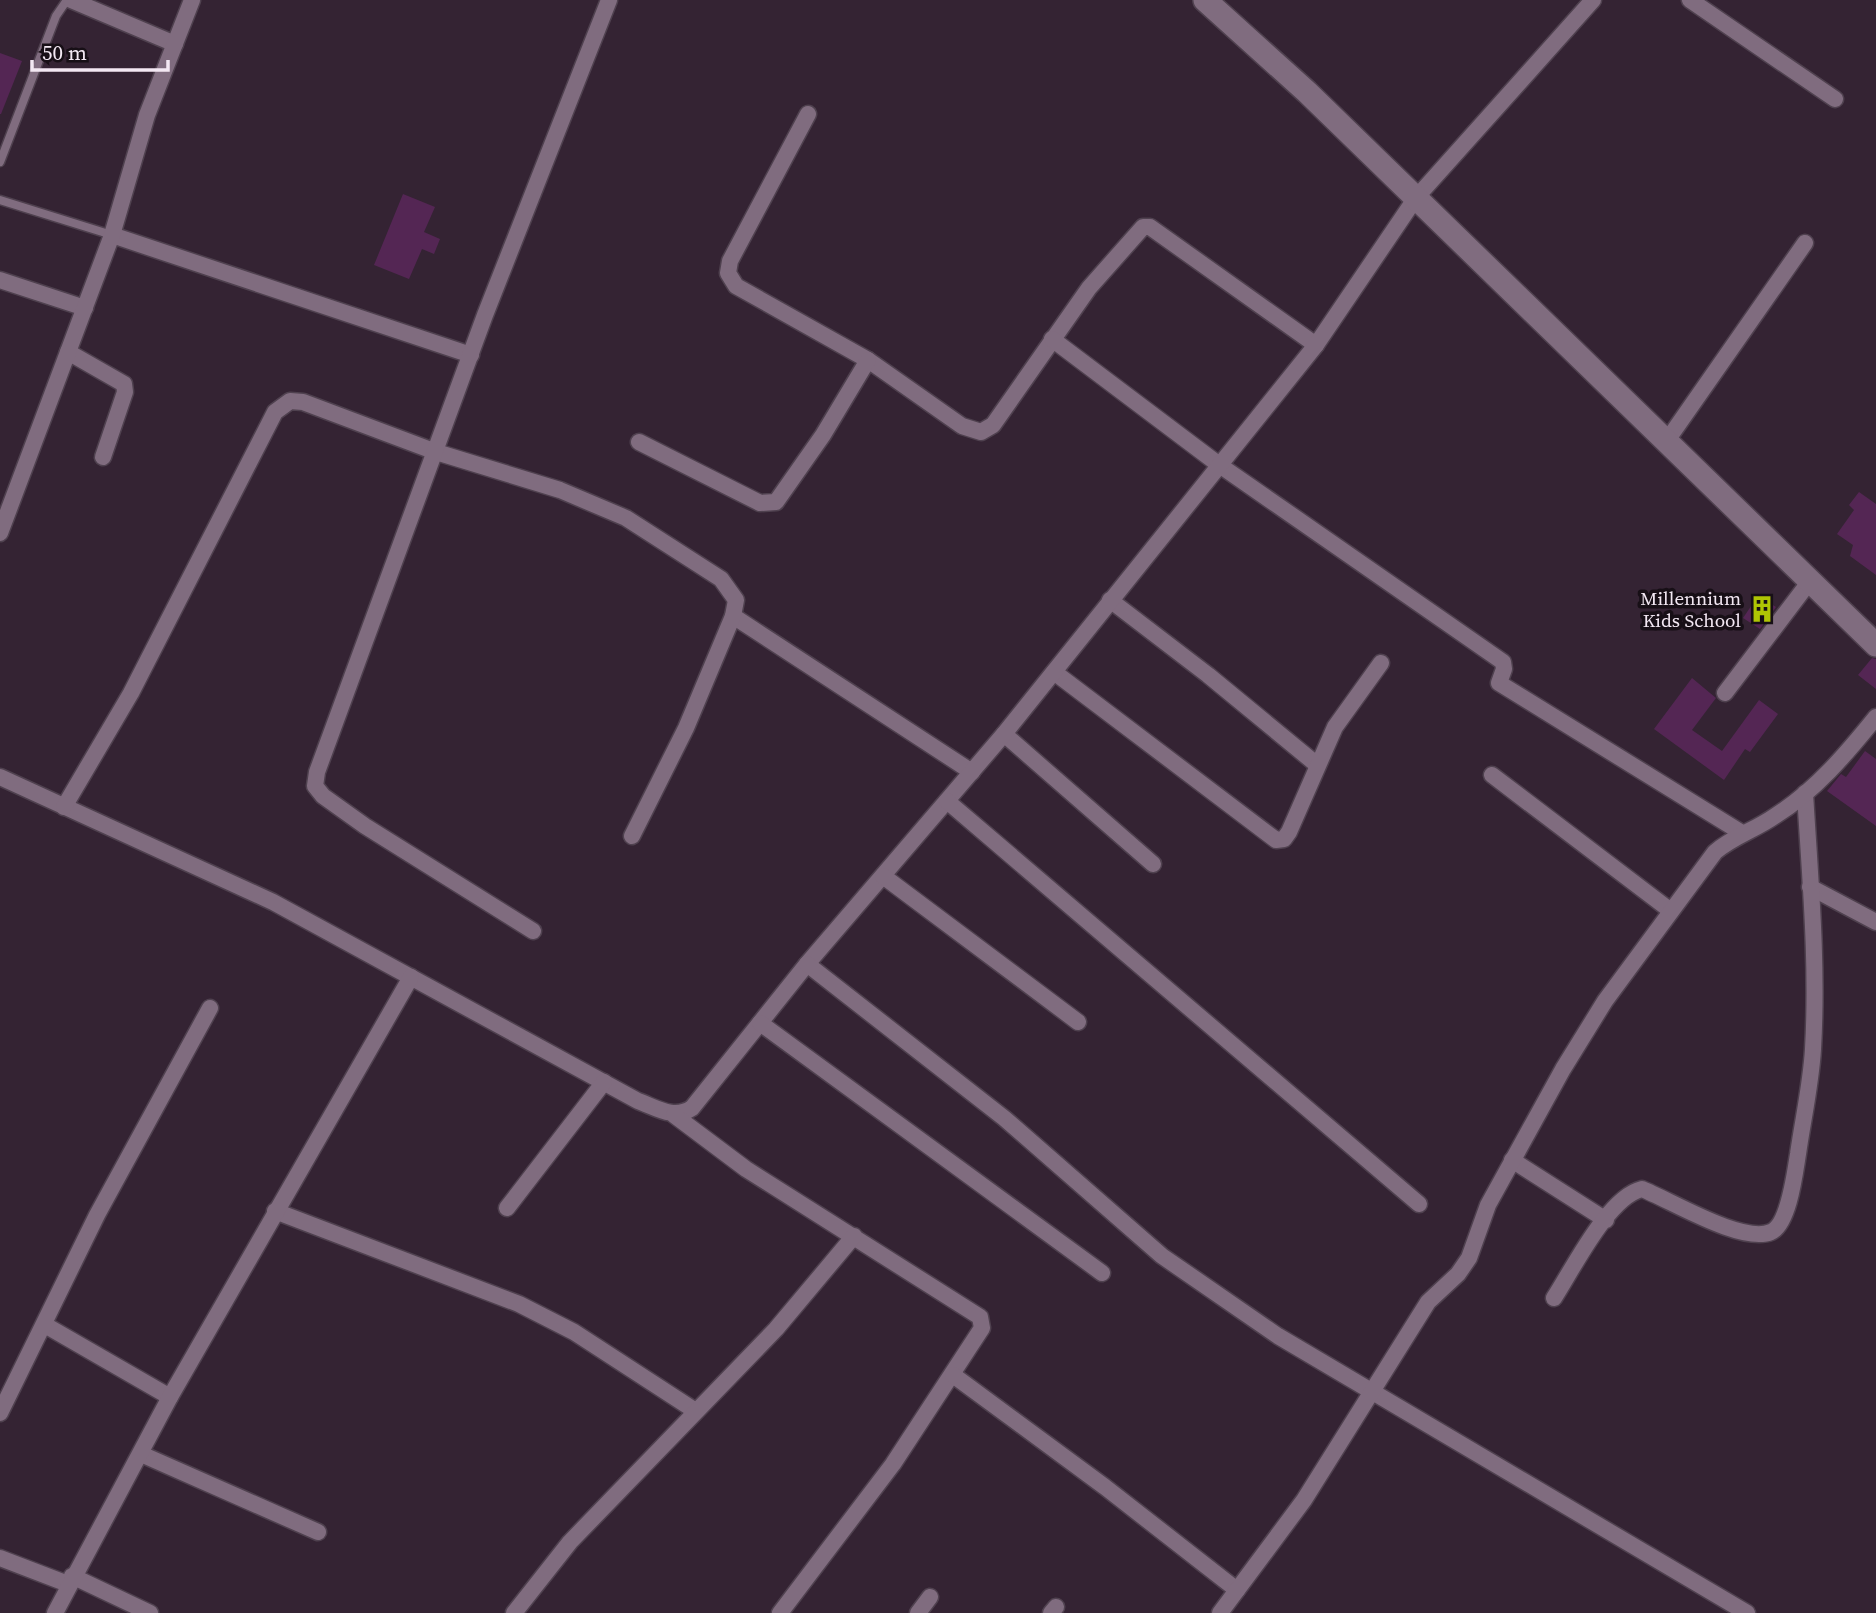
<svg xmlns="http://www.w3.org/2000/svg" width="1876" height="1613" font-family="'Source Serif 4',serif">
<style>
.building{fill:#542654}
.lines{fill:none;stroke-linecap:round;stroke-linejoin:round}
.lane-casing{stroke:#4f414f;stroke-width:11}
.street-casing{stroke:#4f414f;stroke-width:19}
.secondary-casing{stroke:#4f414f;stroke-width:26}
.lane{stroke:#806c7f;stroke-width:8}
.street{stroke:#806c7f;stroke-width:16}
.secondary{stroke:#806c7f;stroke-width:23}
.labels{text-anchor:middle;stroke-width:7;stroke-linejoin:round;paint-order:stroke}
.poi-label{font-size:19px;fill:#f3e8f3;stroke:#170f16;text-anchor:end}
</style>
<rect width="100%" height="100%" fill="#342333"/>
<g class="building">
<polygon points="0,53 22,61 1,114 0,114"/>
<polygon points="403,194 435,207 424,232 440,239 434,254 422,249 409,279 374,265"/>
<polygon points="1859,492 1876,504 1876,575 1850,556 1853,545 1837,534 1854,510 1849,505"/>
<polygon points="1758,596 1776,607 1760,629 1743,618"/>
<polygon points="1872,658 1876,659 1876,689 1858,675"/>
<polygon points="1692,678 1716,698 1692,730 1722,751 1759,700 1778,714 1750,752 1745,749 1724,780 1654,729"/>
<polygon points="1865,751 1876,759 1876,826 1827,791 1841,774 1846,777"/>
</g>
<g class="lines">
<defs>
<g id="lane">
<polyline points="0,162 56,16 67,0"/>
<polyline points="0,200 112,235"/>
</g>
<g id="street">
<polyline points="71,0 175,44"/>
<polyline points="1690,0 1835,99"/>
<polyline points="808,114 730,261 728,273 736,286 868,360 962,426 981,432 993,425 1089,288 1143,227 1150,227 1316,345"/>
<polyline points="112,235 471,355"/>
<polyline points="0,280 85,308"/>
<polyline points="1052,339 1218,464 1503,662 1504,669 1499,683 1742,833"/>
<polyline points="68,352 124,384 125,392 103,457"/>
<polyline points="639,442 760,503 776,502 823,435 868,360"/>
<polyline points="1666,442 1805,243"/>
<polyline points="0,533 112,235 147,115 192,0"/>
<polyline points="1110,600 1208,675 1316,764"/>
<polyline points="733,616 972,772"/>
<polyline points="1054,672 1276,840 1284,839 1289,832 1335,727 1381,663"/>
<polyline points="1725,693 1810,581"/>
<polyline points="1004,734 1153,864"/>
<polyline points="1492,775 1671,911"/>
<path d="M0,777L273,902L638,1101C657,1108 674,1120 692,1108L807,964L1004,734L1316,345L1415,199L1593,0"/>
<polyline points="947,801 1419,1204"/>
<polyline points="64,807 131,693 275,412 290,401 303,402 436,452 560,490 626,518 721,579 736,600 733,616 686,728 632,836"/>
<polyline points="883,876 1078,1022"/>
<polyline points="1810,887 1876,922"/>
<polyline points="533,931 365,826 323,796 315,786 317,772 485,315 609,0"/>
<polyline points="807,964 1004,1118 1162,1256 1278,1336 1747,1613"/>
<polyline points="760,1023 1102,1273"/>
<polyline points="674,1115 746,1169 980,1317 982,1328 893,1464 780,1613"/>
<polyline points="1512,1160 1606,1220"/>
<polyline points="507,1208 604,1082"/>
<polyline points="275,1211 519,1304 574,1332 694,1410"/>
<path d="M1554,1298C1573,1269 1608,1197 1642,1189C1672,1201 1742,1244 1771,1232C1789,1224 1795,1172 1798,1154C1803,1119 1811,1084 1813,1049C1818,963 1810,878 1805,793"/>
<polyline points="45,1325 170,1397"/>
<polyline points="953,1375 1105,1487 1237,1590"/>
<polyline points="0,1413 97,1215 210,1008"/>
<polyline points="141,1454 318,1532"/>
<polyline points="0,1558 68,1584"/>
<polyline points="72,1576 150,1613"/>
<polyline points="55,1613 170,1397 411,977"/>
<polyline points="514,1613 570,1542 776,1329 854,1236"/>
<polyline points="918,1613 930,1597"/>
<polyline points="1051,1613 1056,1607"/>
<path d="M1220,1613L1304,1500L1428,1302L1458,1274L1469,1258L1488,1205L1563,1069L1605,1001L1715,852C1734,836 1755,830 1775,816C1815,791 1847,753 1876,717"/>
</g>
<polyline id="secondary" points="1205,0 1307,92 1876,645"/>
</defs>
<use href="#lane" class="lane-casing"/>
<use href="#street" class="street-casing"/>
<use href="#secondary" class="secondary-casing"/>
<use href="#lane" class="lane"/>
<use href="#street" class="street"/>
<use href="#secondary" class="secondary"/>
</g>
<defs>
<symbol id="building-bare" viewBox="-9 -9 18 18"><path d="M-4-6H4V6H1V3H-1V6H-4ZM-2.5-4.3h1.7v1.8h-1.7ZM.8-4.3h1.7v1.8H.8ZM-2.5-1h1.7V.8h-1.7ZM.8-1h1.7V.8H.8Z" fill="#afc504" stroke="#170f16" stroke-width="2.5" paint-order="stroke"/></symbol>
</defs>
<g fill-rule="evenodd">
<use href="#building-bare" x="1743" y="590" width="38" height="38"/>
</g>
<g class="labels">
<g class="poi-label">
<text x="1741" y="605">Millennium<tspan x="1741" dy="22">Kids School</tspan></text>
</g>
</g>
<path d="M32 60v10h136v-10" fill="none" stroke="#f3e8f3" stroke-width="3.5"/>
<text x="42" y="60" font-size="21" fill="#f3e8f3" stroke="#170f16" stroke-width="5" paint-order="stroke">50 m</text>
</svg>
